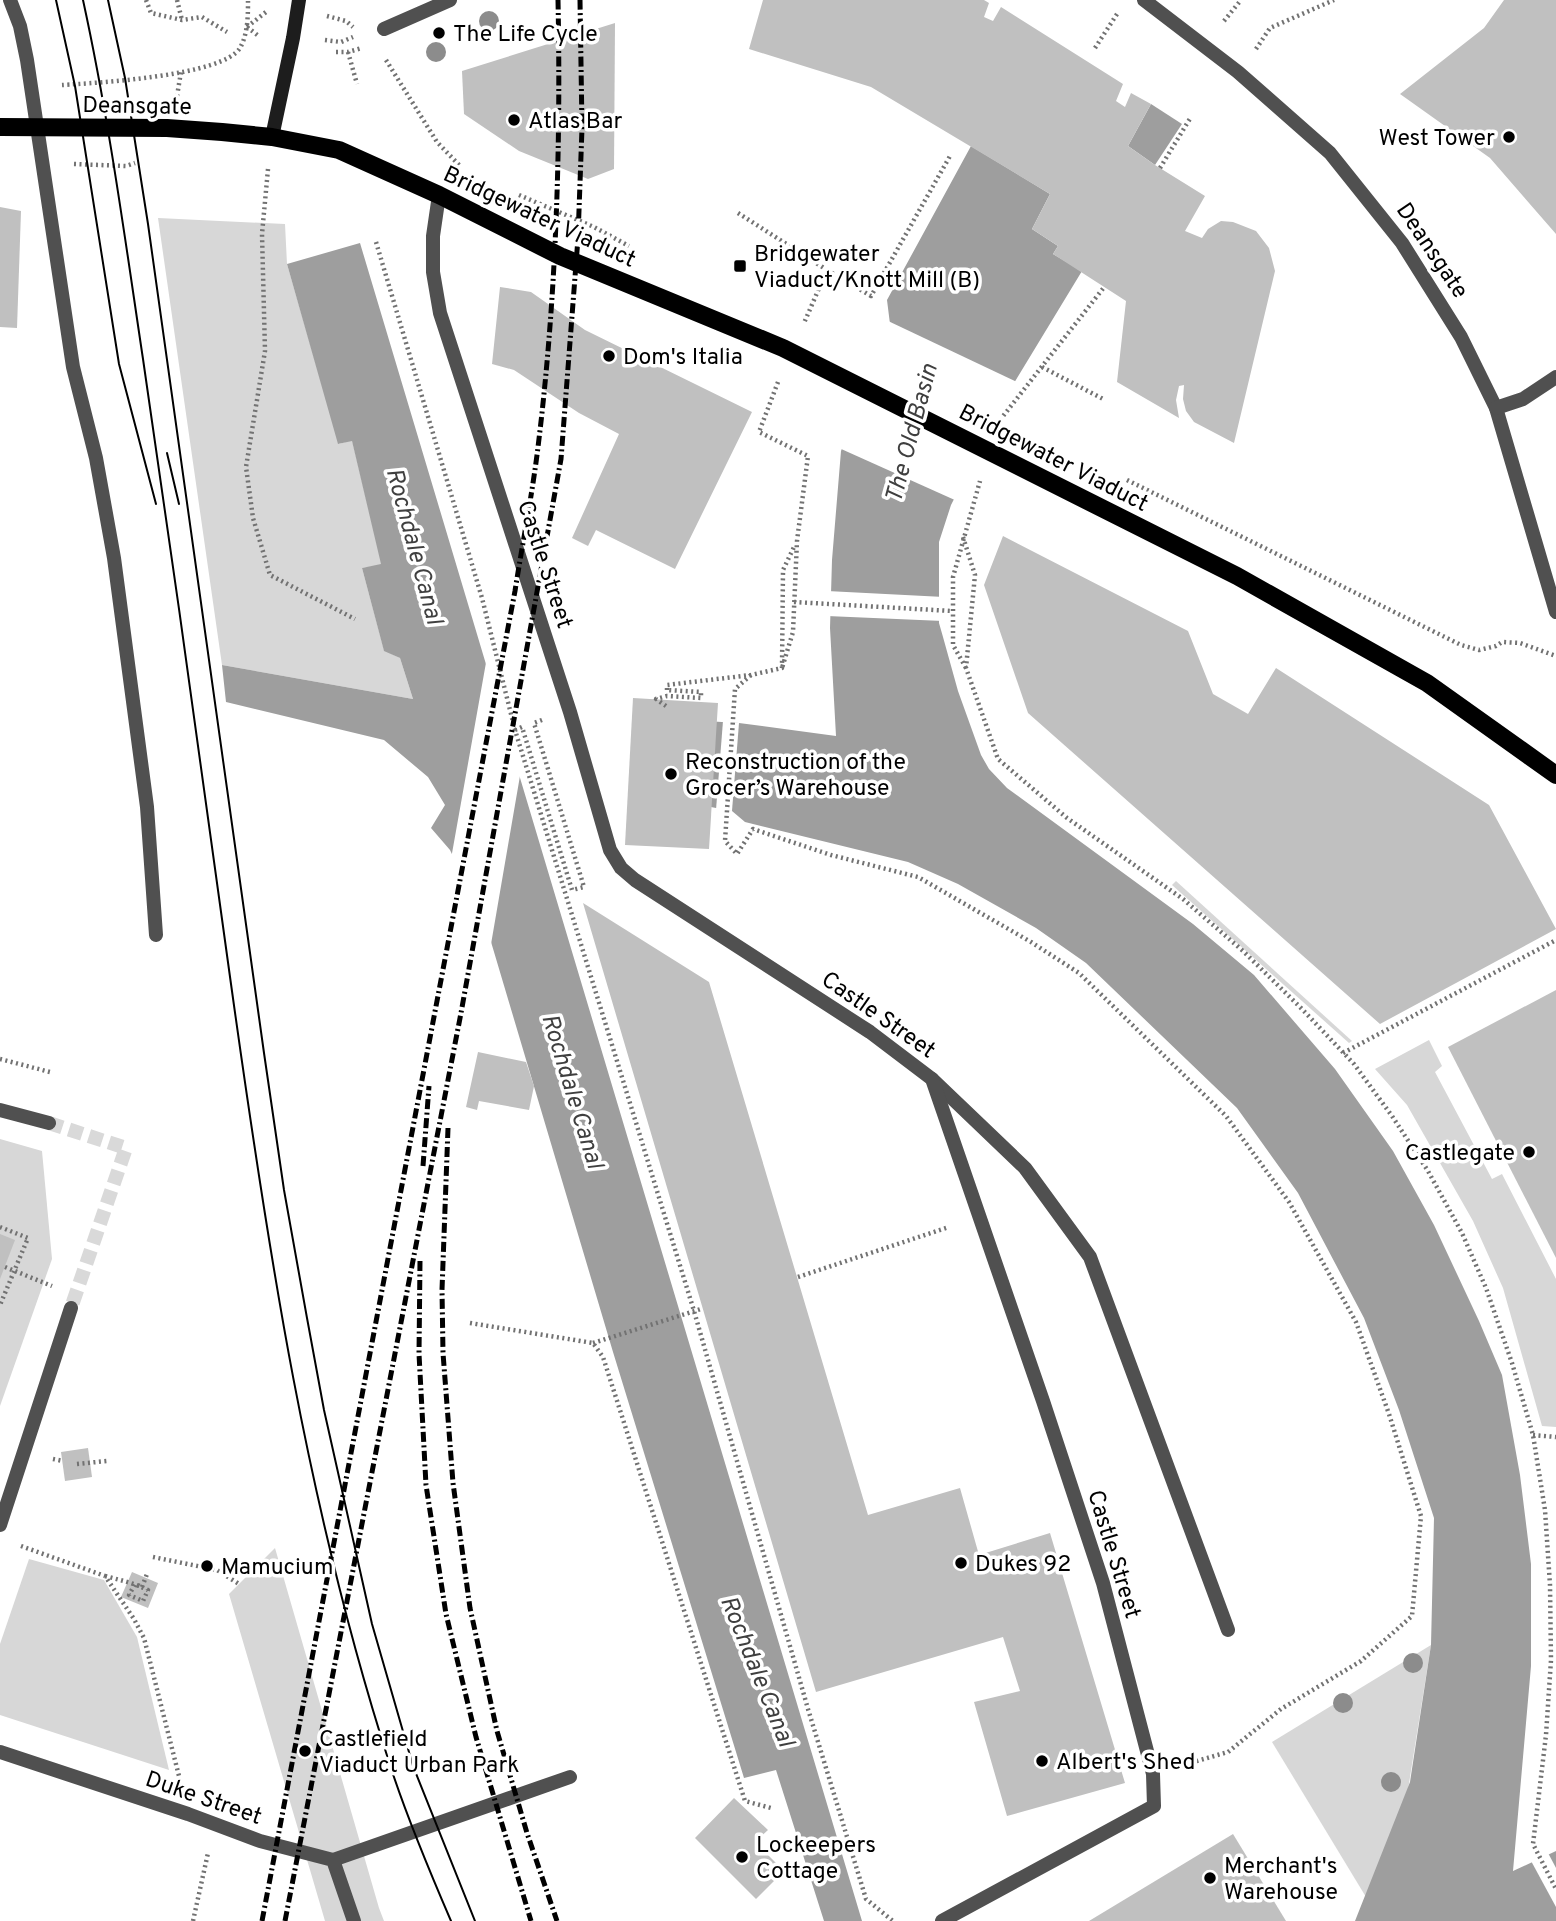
<svg xmlns="http://www.w3.org/2000/svg" width="1556" height="1921" font-family="Overpass,sans-serif">
<style>
.green{fill:#d7d7d7}
.water{fill:#9e9e9e}
.pier{fill:#fff}
.building{fill:#c0c0c0}
.lines{fill:none;stroke-linecap:round;stroke-linejoin:round}
.minor-tunnel{stroke:#d9d9d9;stroke-width:14;stroke-dasharray:14 7;stroke-linecap:butt}
.path{stroke:#727272;stroke-width:4.5;stroke-dasharray:2 3.5;stroke-linecap:butt}
.service{stroke:#505050;stroke-width:14}
.pedestrian{stroke:#505050;stroke-width:14}
.minor{stroke:#505050;stroke-width:14}
.secondary{stroke:#1d1d1d;stroke-width:14}
.primary{stroke:#000;stroke-width:18}
.tram{stroke:#000;stroke-width:2}
.rail{stroke:#000;stroke-width:5;stroke-dasharray:10 3.5 2 3.5;stroke-linecap:butt}
.tree{fill:#8c8c8c}
.poi-dot{fill:#000;stroke:#fff;stroke-width:2.5}
.labels{text-anchor:middle;stroke-width:7;stroke-linejoin:round;paint-order:stroke}
.poi-label{font-size:23px;fill:#000;stroke:#fff;text-anchor:start}
.street-label{font-size:23px;fill:#000;stroke:#fff}
.water-label{font-size:24px;font-style:italic;fill:#3f3f3f;stroke:#fff}
</style>
<rect width="100%" height="100%" fill="#fff"/>
<g class="green">
<polygon points="158,218 285,224 287,264 339,444 352,440 382,565 362,568 384,650 400,658 413,699 222,665"/>
<polygon points="1176,881 1352,1041 1349,1043 1172,885"/>
<polygon points="1429,1040 1442,1066 1435,1072 1492,1179 1502,1174 1556,1279 1556,1427 1542,1426 1503,1288 1473,1221 1407,1105 1375,1069"/>
<polygon points="0,1139 42,1151 52,1259 0,1406"/>
<polygon points="275,1548 379,1908 384,1921 325,1921 229,1594"/>
<polygon points="29,1559 104,1580 137,1637 169,1770 0,1715 0,1644"/>
<polygon points="1431,1645 1407,1796 1366,1897 1272,1742"/>
</g>
<g class="water">
<polygon points="1151,104 1182,124 1155,165 1128,146"/>
<polygon points="971,146 1050,194 1032,229 1058,246 1053,254 1082,271 1008,393 951,505 939,542 939,623 943,637 958,691 981,755 989,769 1007,788 1193,924 1254,975 1335,1069 1393,1151 1434,1225 1479,1321 1502,1375 1520,1475 1531,1564 1531,1666 1513,1871 1556,1851 1556,1921 1355,1921 1410,1782 1431,1645 1434,1518 1399,1410 1364,1318 1298,1193 1237,1108 1086,963 1036,928 958,884 908,862 745,822 732,811 695,804 705,721 739,723 836,736 830,628 832,560 841,451 890,324 887,300"/>
<polygon points="360,243 862,1921 824,1921 776,1770 744,1778 613,1352 486,925 450,850 431,828 445,805 428,777 384,740 226,702 222,665 413,699 400,658 384,651 362,568 381,564 352,441 338,444 287,264"/>
</g>
<g class="pier">
<polygon points="886,320 1019,383 957,501 839,448"/>
<polygon points="827,591 944,597 943,621 827,616"/>
<polygon points="487,657 521,770 490,950 483,926 451,859"/>
<polygon points="723,721 739,723 732,811 716,810"/>
<polygon points="1547,1851 1556,1868 1556,1907 1530,1859"/>
</g>
<g class="building">
<polygon points="763,0 984,0 989,3 984,17 993,21 1001,7 1123,84 1116,101 1125,107 1131,93 1151,104 1128,146 1155,165 1205,196 1185,231 1202,238 1208,229 1221,221 1233,222 1256,231 1269,248 1275,271 1234,443 1194,422 1186,411 1183,399 1184,385 1179,386 1176,400 1179,418 1117,382 1126,301 1053,254 1058,246 1032,229 1050,194 871,87 749,49"/>
<polygon points="1504,0 1556,0 1556,234 1490,158 1400,94 1484,28"/>
<polygon points="615,23 614,169 588,179 519,151 464,114 462,71"/>
<polygon points="0,207 21,211 17,328 0,327"/>
<polygon points="500,287 531,292 585,330 752,412 675,569 596,530 588,546 572,538 619,434 579,413 514,370 492,364"/>
<polygon points="1003,536 1188,631 1213,694 1248,714 1276,668 1489,805 1556,929 1380,1024 1028,713 984,585"/>
<polygon points="633,698 718,703 709,849 625,845"/>
<polygon points="583,903 709,982 868,1515 960,1488 979,1555 1050,1533 1125,1783 1007,1816 974,1702 1020,1691 1003,1637 816,1692"/>
<polygon points="1556,990 1556,1258 1448,1047"/>
<polygon points="478,1052 526,1062 534,1086 529,1110 479,1101 477,1110 466,1107"/>
<polygon points="0,1234 15,1240 0,1279"/>
<polygon points="88,1448 92,1477 65,1481 61,1452"/>
<polygon points="132,1572 158,1583 148,1608 121,1597"/>
<polygon points="734,1798 768,1830 755,1842 784,1871 756,1899 695,1838"/>
<polygon points="1233,1834 1286,1921 1089,1921"/>
</g>
<g class="lines">
<polyline class="minor-tunnel" points="49,1123 126,1148 71,1308"/>
<g class="path">
<polyline points="146,0 151,13 182,20 202,17 227,32"/>
<polyline points="177,0 182,20"/>
<polyline points="327,16 346,21 353,27"/>
<polyline points="1224,21 1241,0"/>
<polyline points="247,27 266,12"/>
<polyline points="247,27 260,37"/>
<polyline points="325,40 341,42 353,37"/>
<polyline points="1095,48 1117,14"/>
<polyline points="1256,49 1270,28 1334,0"/>
<polyline points="336,52 348,52 362,48"/>
<polyline points="348,52 357,84"/>
<polyline points="386,60 437,142 461,167"/>
<path d="M62,85C96,83 223,76 240,48C248,34 248,15 248,0"/>
<polyline points="177,96 181,72"/>
<polyline points="74,164 126,166 135,163"/>
<polyline points="1160,168 1191,117"/>
<polyline points="268,169 262,234 265,351 246,467 253,518 270,575 355,619"/>
<polyline points="519,195 594,227 629,246"/>
<polyline points="738,213 827,270 804,323"/>
<polyline points="376,242 482,598 515,730 694,1311 808,1709 866,1899 893,1921"/>
<polyline points="827,270 871,296 950,156"/>
<polyline points="1042,367 1105,400"/>
<polyline points="778,382 759,432 808,456 797,541 793,632 782,668"/>
<polyline points="1000,420 1105,286"/>
<polyline points="1127,480 1461,645 1479,650 1496,646 1502,642 1520,643 1556,656"/>
<polyline points="963,537 975,575 966,668 998,759 1067,818 1183,899 1243,951 1300,1007 1354,1064 1392,1116 1428,1171 1462,1233 1486,1288 1512,1363 1533,1435 1545,1510 1550,1585 1551,1660 1546,1735 1533,1844 1556,1889"/>
<polyline points="794,602 952,611"/>
<polyline points="966,668 953,645 953,577 980,481"/>
<polyline points="751,675 735,689 725,841 737,854 753,829 831,855 918,877 1031,942 1079,973 1226,1116 1289,1202 1356,1322 1389,1414 1421,1516 1412,1616 1361,1661 1281,1709 1228,1752 1183,1765"/>
<polyline points="667,690 667,685 751,675 782,668 783,570 795,545"/>
<polyline points="666,706 656,699 667,696 701,698 701,692 667,690"/>
<polyline points="515,730 522,727 572,890 584,887 534,723 542,720"/>
<polyline points="1343,1053 1556,940"/>
<polyline points="0,1059 50,1072"/>
<polyline points="0,1227 28,1238 0,1305"/>
<polyline points="5,1267 52,1286"/>
<polyline points="798,1277 949,1227"/>
<polyline points="470,1323 593,1343 603,1357 745,1801 771,1808"/>
<polyline points="593,1343 701,1309"/>
<polyline points="1533,1435 1556,1437"/>
<polyline points="53,1459 63,1461"/>
<polyline points="77,1464 107,1461"/>
<polyline points="21,1546 105,1576 134,1619 144,1638 180,1780"/>
<polyline points="153,1557 217,1570 239,1584"/>
<path d="M105,1576C120,1580 134,1583 148,1590L143,1601L129,1595L135,1584L142,1587"/>
<polyline points="142,1587 147,1574"/>
<polyline points="193,1921 208,1853"/>
</g>
<g class="service">
<polyline points="10,0 20,26 27,60 73,367 96,458 114,558 147,807 156,935"/>
<polyline points="932,1079 1025,1168 1090,1257 1228,1630"/>
<polyline points="333,1860 570,1777"/>
</g>
<polyline class="pedestrian" points="384,29 450,0"/>
<g class="minor">
<polyline points="1144,0 1238,72 1330,153 1402,243 1461,337 1496,408 1556,612"/>
<polyline points="439,195 433,236 433,272 440,313 570,712 610,850 621,868 635,880 870,1032 932,1079 1043,1401 1103,1583 1153,1774 1154,1806 942,1921"/>
<polyline points="1496,408 1523,399 1556,377"/>
<polyline points="0,1110 49,1123"/>
<polyline points="0,1525 71,1308"/>
<polyline points="0,1752 188,1814 260,1841 333,1860 354,1921"/>
</g>
<polyline class="secondary" points="272,137 293,38 299,0"/>
<polyline class="primary" points="0,127 167,128 222,132 272,137 339,150 439,195 560,256 783,348 1237,576 1427,683 1556,775"/>
<g class="tram">
<polyline points="56,0 75,86 119,364 156,504"/>
<path d="M83,0C109,119 125,239 143,359C174,567 202,776 231,984C268,1250 307,1508 390,1765C407,1818 429,1870 451,1921"/>
<polyline points="108,0 125,78 148,224 264,1053 284,1190 307,1318 324,1410 372,1624 413,1766 475,1921"/>
<polyline points="167,453 179,504"/>
</g>
<g class="rail">
<polyline points="448,1128 442,1290 443,1353 453,1483 470,1608 497,1731 527,1833 557,1921"/>
<polyline points="423,1166 429,1086"/>
<polyline points="420,1261 419,1354 426,1485 446,1614 476,1737 531,1921"/>
<path d="M262,1921L515,591C522,546 531,501 537,455C556,306 561,150 558,0"/>
<polyline points="285,1921 461,1013 561,459 578,238 582,128 580,0"/>
</g>
</g>
<g class="tree">
<circle cx="489" cy="21" r="10"/>
<circle cx="436" cy="52" r="10"/>
<circle cx="1413" cy="1663" r="10"/>
<circle cx="1343" cy="1703" r="10"/>
<circle cx="1391" cy="1782" r="10"/>
</g>
<g class="poi-dot">
<circle cx="439" cy="33" r="7"/>
<circle cx="514" cy="120" r="7"/>
<circle cx="1509" cy="137" r="7"/>
<rect x="733" y="259" width="14" height="14" rx="3.5"/>
<circle cx="609" cy="356" r="7"/>
<circle cx="671" cy="774" r="7"/>
<circle cx="1529" cy="1152" r="7"/>
<circle cx="961" cy="1563" r="7"/>
<circle cx="207" cy="1566" r="7"/>
<circle cx="305" cy="1751" r="7"/>
<circle cx="1042" cy="1761" r="7"/>
<circle cx="742" cy="1857" r="7"/>
<circle cx="1210" cy="1878" r="7"/>
</g>
<g class="labels">
<g class="poi-label">
<text x="453" y="41">The Life Cycle</text>
<text x="528" y="128">Atlas Bar</text>
<text x="1495" y="145" text-anchor="end">West Tower</text>
<text x="754" y="261">Bridgewater<tspan x="754" dy="26">Viaduct/Knott Mill (B)</tspan></text>
<text x="623" y="364">Dom's Italia</text>
<text x="685" y="769">Reconstruction of the<tspan x="685" dy="26">Grocer’s Warehouse</tspan></text>
<text x="1515" y="1160" text-anchor="end">Castlegate</text>
<text x="975" y="1571">Dukes 92</text>
<text x="221" y="1574">Mamucium</text>
<text x="319" y="1746">Castlefield<tspan x="319" dy="26">Viaduct Urban Park</tspan></text>
<text x="1056" y="1769">Albert's Shed</text>
<text x="756" y="1852">Lockeepers<tspan x="756" dy="26">Cottage</tspan></text>
<text x="1224" y="1873">Merchant's<tspan x="1224" dy="26">Warehouse</tspan></text>
</g>
<g class="street-label">
<text transform="translate(137 105) rotate(1)" y="8">Deansgate</text>
<text transform="translate(540 216) rotate(25)" y="8">Bridgewater Viaduct</text>
<text transform="translate(1433 250) rotate(56)" y="8">Deansgate</text>
<text transform="translate(1054 457) rotate(27)" y="8">Bridgewater Viaduct</text>
<text transform="translate(546 564) rotate(72)" y="8">Castle Street</text>
<text transform="translate(879 1014) rotate(35)" y="8">Castle Street</text>
<text transform="translate(1115 1554) rotate(73)" y="8">Castle Street</text>
<text transform="translate(204 1797) rotate(19)" y="8">Duke Street</text>
</g>
<g class="water-label">
<text transform="translate(911 433) rotate(-75)" y="8">The Old Basin</text>
<text transform="translate(415 546) rotate(75)" y="8">Rochdale Canal</text>
<text transform="translate(573 1091) rotate(73)" y="8">Rochdale Canal</text>
<text transform="translate(758 1671) rotate(68)" y="8">Rochdale Canal</text>
</g>
</g>
</svg>
